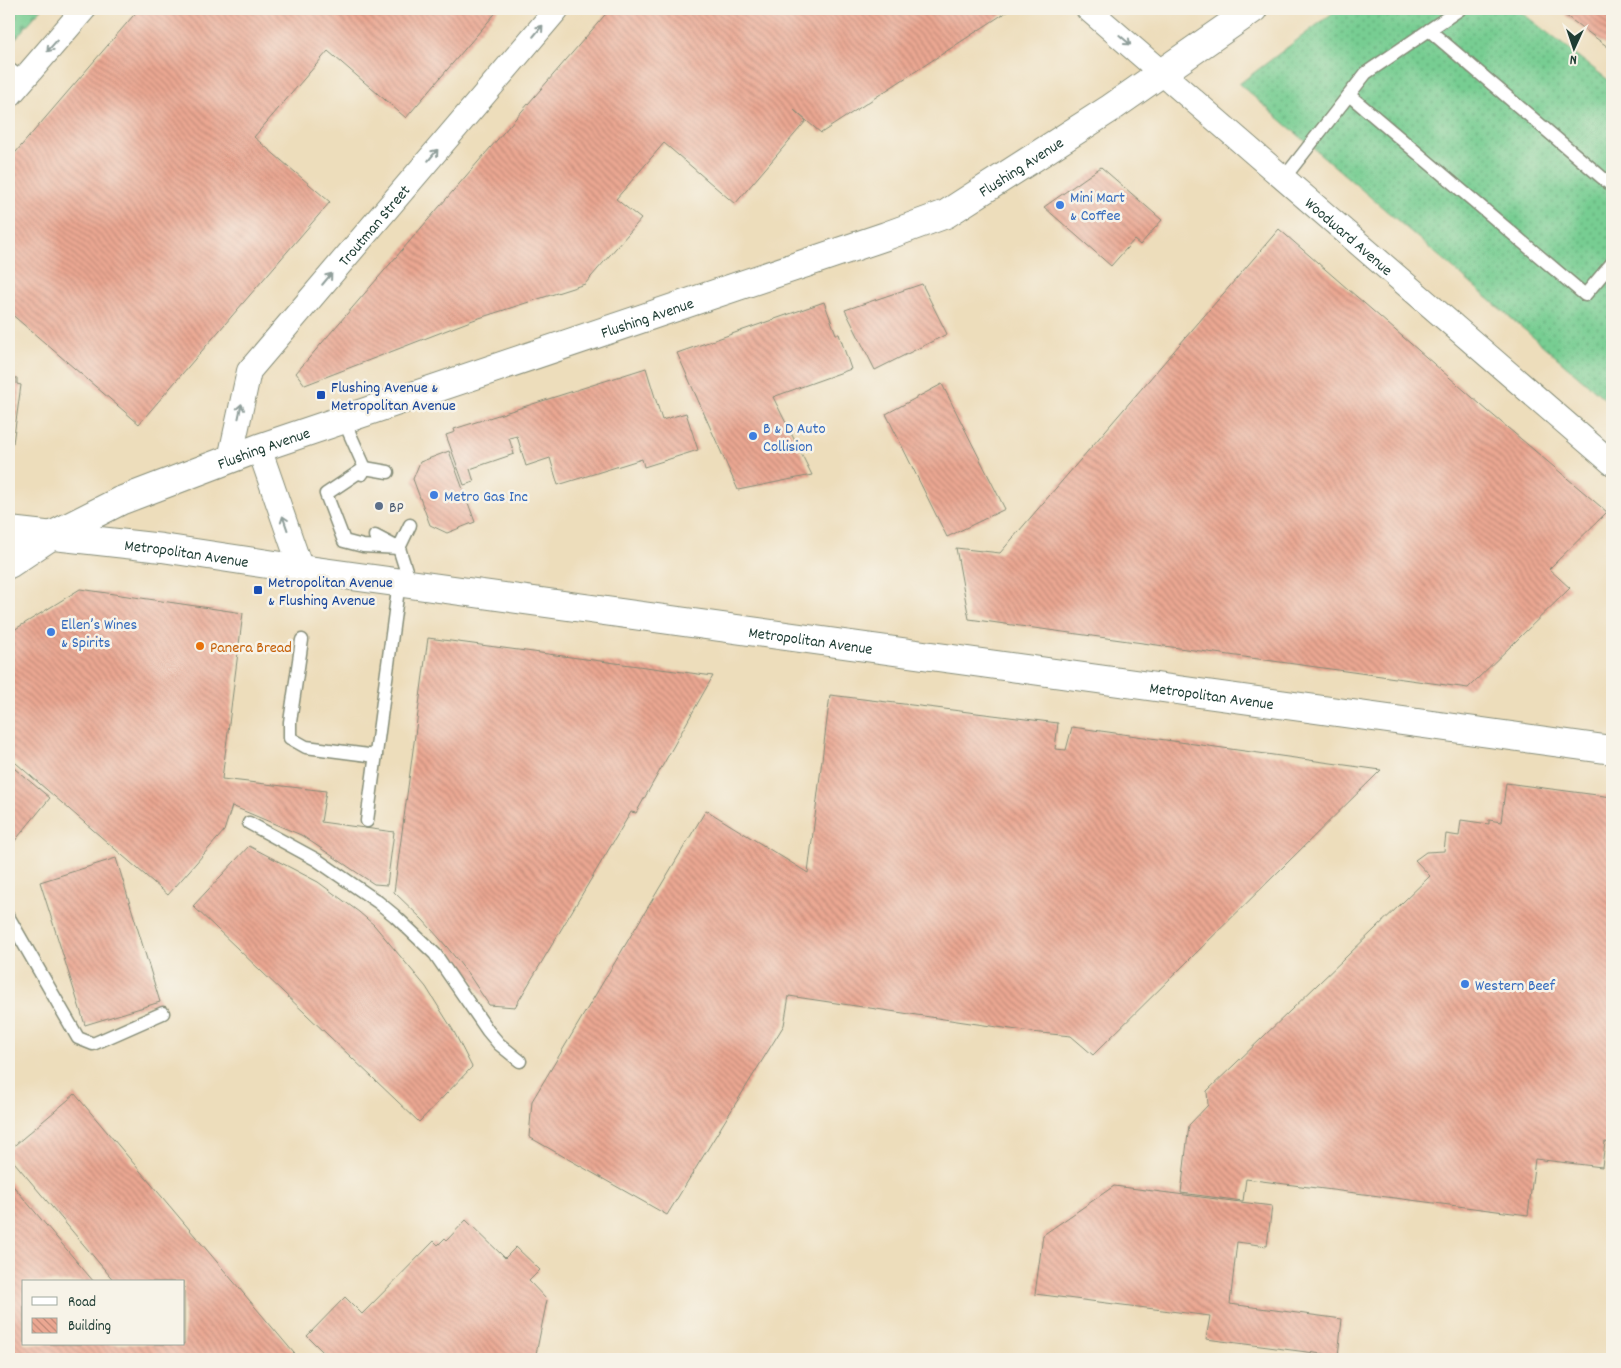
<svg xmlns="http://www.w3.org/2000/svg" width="1621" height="1368" font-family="Dekko,sans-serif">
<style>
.grass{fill:url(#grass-dots);stroke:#4b8563}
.cemetery{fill:url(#cemetery-stones);stroke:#4b8563}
.building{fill:url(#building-back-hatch)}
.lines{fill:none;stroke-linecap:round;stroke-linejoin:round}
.lane-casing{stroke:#868d78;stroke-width:15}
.street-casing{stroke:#868d78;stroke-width:26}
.secondary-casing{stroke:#868d78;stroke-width:30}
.primary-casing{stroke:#868d78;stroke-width:30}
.lane{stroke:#fff;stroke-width:12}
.street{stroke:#fff;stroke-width:24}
.secondary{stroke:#fff;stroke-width:28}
.primary{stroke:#fff;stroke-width:28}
.oneway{stroke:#8f9e9a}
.shop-dot{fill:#3f7fe0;stroke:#f7f3e8;stroke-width:2}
.transit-dot{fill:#1a4fb4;stroke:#f7f3e8;stroke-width:2}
.service-dot{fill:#5c6f8a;stroke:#f7f3e8;stroke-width:2}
.food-dot{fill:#e8710a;stroke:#f7f3e8;stroke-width:2}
.labels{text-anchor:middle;stroke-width:5;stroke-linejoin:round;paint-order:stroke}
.street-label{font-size:16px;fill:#1f3d34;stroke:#f7f3e8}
.shop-label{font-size:16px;fill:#366cbe;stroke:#f7f3e8;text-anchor:start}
.transit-label{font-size:16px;fill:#164399;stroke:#f7f3e8;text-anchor:start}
.service-label{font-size:16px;fill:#4e5e75;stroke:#f7f3e8;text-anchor:start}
.food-label{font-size:16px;fill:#c56008;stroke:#f7f3e8;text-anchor:start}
</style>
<defs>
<pattern id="grass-dots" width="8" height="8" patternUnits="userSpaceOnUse" patternTransform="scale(1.25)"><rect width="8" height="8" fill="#77cd92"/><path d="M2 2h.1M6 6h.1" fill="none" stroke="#61a878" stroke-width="1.8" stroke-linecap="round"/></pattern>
<pattern id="cemetery-stones" width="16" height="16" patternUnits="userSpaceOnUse" patternTransform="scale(1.25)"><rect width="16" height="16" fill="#77cd92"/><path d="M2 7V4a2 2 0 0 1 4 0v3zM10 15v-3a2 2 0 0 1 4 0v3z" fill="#61a878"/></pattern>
<pattern id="building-back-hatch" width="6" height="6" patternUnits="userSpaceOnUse" patternTransform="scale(1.25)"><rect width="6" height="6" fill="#eba792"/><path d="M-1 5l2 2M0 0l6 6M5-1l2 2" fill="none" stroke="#be8978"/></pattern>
</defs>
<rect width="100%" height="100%" fill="#f7f3e8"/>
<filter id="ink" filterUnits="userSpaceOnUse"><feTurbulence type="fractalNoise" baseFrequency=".02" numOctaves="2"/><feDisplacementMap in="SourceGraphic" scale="10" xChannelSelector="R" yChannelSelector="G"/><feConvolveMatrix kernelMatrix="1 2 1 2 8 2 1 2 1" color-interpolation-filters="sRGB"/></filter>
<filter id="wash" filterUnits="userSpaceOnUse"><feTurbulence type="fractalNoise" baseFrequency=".0096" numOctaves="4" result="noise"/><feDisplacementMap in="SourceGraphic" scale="20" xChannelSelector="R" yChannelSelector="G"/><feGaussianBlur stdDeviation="1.12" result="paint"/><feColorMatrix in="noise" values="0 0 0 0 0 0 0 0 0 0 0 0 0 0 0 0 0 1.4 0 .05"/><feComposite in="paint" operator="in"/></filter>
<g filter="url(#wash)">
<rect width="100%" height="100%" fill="#edddbb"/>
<polygon class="grass" points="1338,9 1517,9 1612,83 1612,405 1239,84"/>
<polygon class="cemetery" points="9,9 41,9 9,46"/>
<g id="blocks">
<g class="building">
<polygon points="139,9 499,9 406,118 328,51 254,137 330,202 139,424 9,312 9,160"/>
<polygon points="610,9 1011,9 821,133 794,110 806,121 735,204 664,143 616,199 641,219 585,284 473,320 305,385 296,373"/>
<polygon points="1570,9 1612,9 1612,50 1565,15"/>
<polygon points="1101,167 1162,220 1140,245 1134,240 1111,266 1044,207"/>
<polygon points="1279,229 1488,411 1607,512 1549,569 1570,588 1468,688 969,619 956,548 1000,553"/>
<polygon points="922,284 947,334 875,370 845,310"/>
<polygon points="824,302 836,334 839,334 851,369 773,397 812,475 738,490 677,353"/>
<polygon points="646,368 662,420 686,413 698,450 644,467 642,459 558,485 550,458 526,466 517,436 509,438 514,454 470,469 474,482 464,485 446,435 455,432 454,429"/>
<polygon points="9,377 17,378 17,384 21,385 13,443 9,442"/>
<polygon points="942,384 1005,509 947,537 886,414"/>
<polygon points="449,451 475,522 447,533 430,525 413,479 420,462"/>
<polygon points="80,589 243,613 222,779 326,791 321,822 394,832 387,885 374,884 301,835 232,806 224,831 168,895 9,757 9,633"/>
<polygon points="428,638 713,676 636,813 631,812 515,1007 489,1005 469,975 447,947 423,920 394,892"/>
<polygon points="830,695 1058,723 1055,749 1066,750 1072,727 1381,770 1093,1055 1071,1036 1031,1032 789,996 784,1025 667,1215 529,1137 532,1101 706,810 808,873"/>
<polygon points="9,764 50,798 9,848"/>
<polygon points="1506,783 1612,797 1612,1143 1605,1142 1602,1167 1535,1159 1528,1215 1246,1179 1243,1201 1181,1193 1189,1125 1208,1105 1207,1091 1430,876 1415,860 1426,852 1444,851 1446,834 1459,836 1461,820 1489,824 1489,820 1501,822"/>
<polygon points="249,846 318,882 359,912 374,925 426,987 453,1030 472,1067 419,1122 193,906"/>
<polygon points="116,858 160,1002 85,1025 40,882"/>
<polygon points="75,1094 299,1359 9,1359 9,1181 94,1282 24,1282 24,1344 184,1344 184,1282 115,1282 9,1156 9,1150"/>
<polygon points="1114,1186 1272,1206 1267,1246 1237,1242 1230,1304 1342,1319 1338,1356 1206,1339 1210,1316 1035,1294 1043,1235"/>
<polygon points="466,1220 505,1258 516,1247 540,1270 529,1281 547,1300 535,1359 330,1359 307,1336 345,1297 362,1314 434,1241 438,1245 445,1238 447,1240"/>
</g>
</g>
</g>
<g filter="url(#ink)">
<use href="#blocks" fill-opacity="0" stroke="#868d78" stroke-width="1"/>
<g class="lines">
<defs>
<g id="lane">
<polyline points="1429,30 1612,186"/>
<polyline points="9,69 23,79"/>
<polyline points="1349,95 1585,295 1612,263"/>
<polyline points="1284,178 1366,73 1460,9"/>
<polyline points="344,421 365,468 326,494 344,541 363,546 399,548"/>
<polyline points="362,474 365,468 388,472"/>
<polyline points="410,525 399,548 410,583"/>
<polyline points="375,536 394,546"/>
<polyline points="302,640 290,722 290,738 306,747 376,756"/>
<polyline points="367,821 399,582"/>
<polyline points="249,823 317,860 378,902 395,916 435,954 488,1031 499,1044 520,1061"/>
<polyline points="9,918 78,1038 93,1044 163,1013"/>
</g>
<g id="street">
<path id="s1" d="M1088,9L1612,463"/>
<polyline points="9,96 84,9"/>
<polyline points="259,448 301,569"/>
<path id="s2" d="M230,459L249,371L557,9"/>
</g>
<g id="secondary">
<path id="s3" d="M9,531L162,548L301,569L1612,750"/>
</g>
<g id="primary">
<path id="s4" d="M9,564L51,536L120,501L259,448L886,236L946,214L1111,108L1253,9"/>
</g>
</defs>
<use href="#lane" class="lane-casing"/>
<use href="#street" class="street-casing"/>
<use href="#secondary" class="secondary-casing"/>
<use href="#primary" class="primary-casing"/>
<use href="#lane" class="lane"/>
<use href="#street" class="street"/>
<use href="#secondary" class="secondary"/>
<use href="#primary" class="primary"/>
</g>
<defs><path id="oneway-shaft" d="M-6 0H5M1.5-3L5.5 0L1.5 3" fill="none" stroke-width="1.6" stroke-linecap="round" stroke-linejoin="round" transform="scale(1.25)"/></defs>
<g class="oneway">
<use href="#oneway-shaft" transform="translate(538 31) rotate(-50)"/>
<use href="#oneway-shaft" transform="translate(1125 40) rotate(41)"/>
<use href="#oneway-shaft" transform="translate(52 46) rotate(131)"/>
<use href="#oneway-shaft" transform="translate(433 155) rotate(-50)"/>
<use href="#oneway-shaft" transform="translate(327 279) rotate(-50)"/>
<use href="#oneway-shaft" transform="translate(240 411) rotate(-78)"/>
<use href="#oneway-shaft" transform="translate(285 523) rotate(-109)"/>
</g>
</g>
<g class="shop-dot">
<circle cx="1060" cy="205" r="5"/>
<circle cx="753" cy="436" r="5"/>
<circle cx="434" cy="495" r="5"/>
<circle cx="51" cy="632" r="5"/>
<circle cx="1465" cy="984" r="5"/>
</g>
<g class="transit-dot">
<rect x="316" y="390" width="10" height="10" rx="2.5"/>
<rect x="253" y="585" width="10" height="10" rx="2.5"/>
</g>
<circle class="service-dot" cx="379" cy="506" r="5"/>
<circle class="food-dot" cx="200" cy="646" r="5"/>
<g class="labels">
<g class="street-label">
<text dy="6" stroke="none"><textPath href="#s4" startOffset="1091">Flushing Avenue</textPath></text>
<text dy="6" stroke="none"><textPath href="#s2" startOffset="282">Troutman Street</textPath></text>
<text dy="6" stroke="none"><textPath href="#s1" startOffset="346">Woodward Avenue</textPath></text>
<text dy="6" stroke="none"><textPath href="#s4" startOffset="686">Flushing Avenue</textPath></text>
<text dy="6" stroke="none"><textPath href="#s4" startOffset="281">Flushing Avenue</textPath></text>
<text dy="6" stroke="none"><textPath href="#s3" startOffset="179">Metropolitan Avenue</textPath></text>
<text dy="6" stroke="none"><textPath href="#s3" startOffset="809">Metropolitan Avenue</textPath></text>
<text dy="6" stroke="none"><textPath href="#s3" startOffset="1214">Metropolitan Avenue</textPath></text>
</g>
<g class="shop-label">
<text x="1070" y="202">Mini Mart<tspan x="1070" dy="18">&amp; Coffee</tspan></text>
<text x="763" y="433">B &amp; D Auto<tspan x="763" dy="18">Collision</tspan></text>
<text x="444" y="501">Metro Gas Inc</text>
<text x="61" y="629">Ellen’s Wines<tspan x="61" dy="18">&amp; Spirits</tspan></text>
<text x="1475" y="990">Western Beef</text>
</g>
<g class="transit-label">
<text x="331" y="392">Flushing Avenue &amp;<tspan x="331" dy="18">Metropolitan Avenue</tspan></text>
<text x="268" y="587">Metropolitan Avenue<tspan x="268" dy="18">&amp; Flushing Avenue</tspan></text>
</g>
<g class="service-label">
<text x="389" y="512">BP</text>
</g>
<g class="food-label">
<text x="210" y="652">Panera Bread</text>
</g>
</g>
<rect width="1621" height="1368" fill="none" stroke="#f7f3e8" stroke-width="30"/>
<rect x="22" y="1280" width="162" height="65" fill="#f7f3e8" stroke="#a1aaa0"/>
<rect x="32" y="1297" width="25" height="8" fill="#ffffff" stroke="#a1aaa0"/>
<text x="68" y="1306" font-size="15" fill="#1f3d34">Road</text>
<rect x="32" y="1318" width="25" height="15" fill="url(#building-back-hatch)" stroke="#a1aaa0"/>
<text x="68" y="1330" font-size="15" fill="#1f3d34">Building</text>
<g transform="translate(1574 48) rotate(183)" stroke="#f7f3e8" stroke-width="4" paint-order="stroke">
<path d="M0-4L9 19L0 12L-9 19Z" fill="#1f3d34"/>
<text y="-8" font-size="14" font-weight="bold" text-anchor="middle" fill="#1f3d34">N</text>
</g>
</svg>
